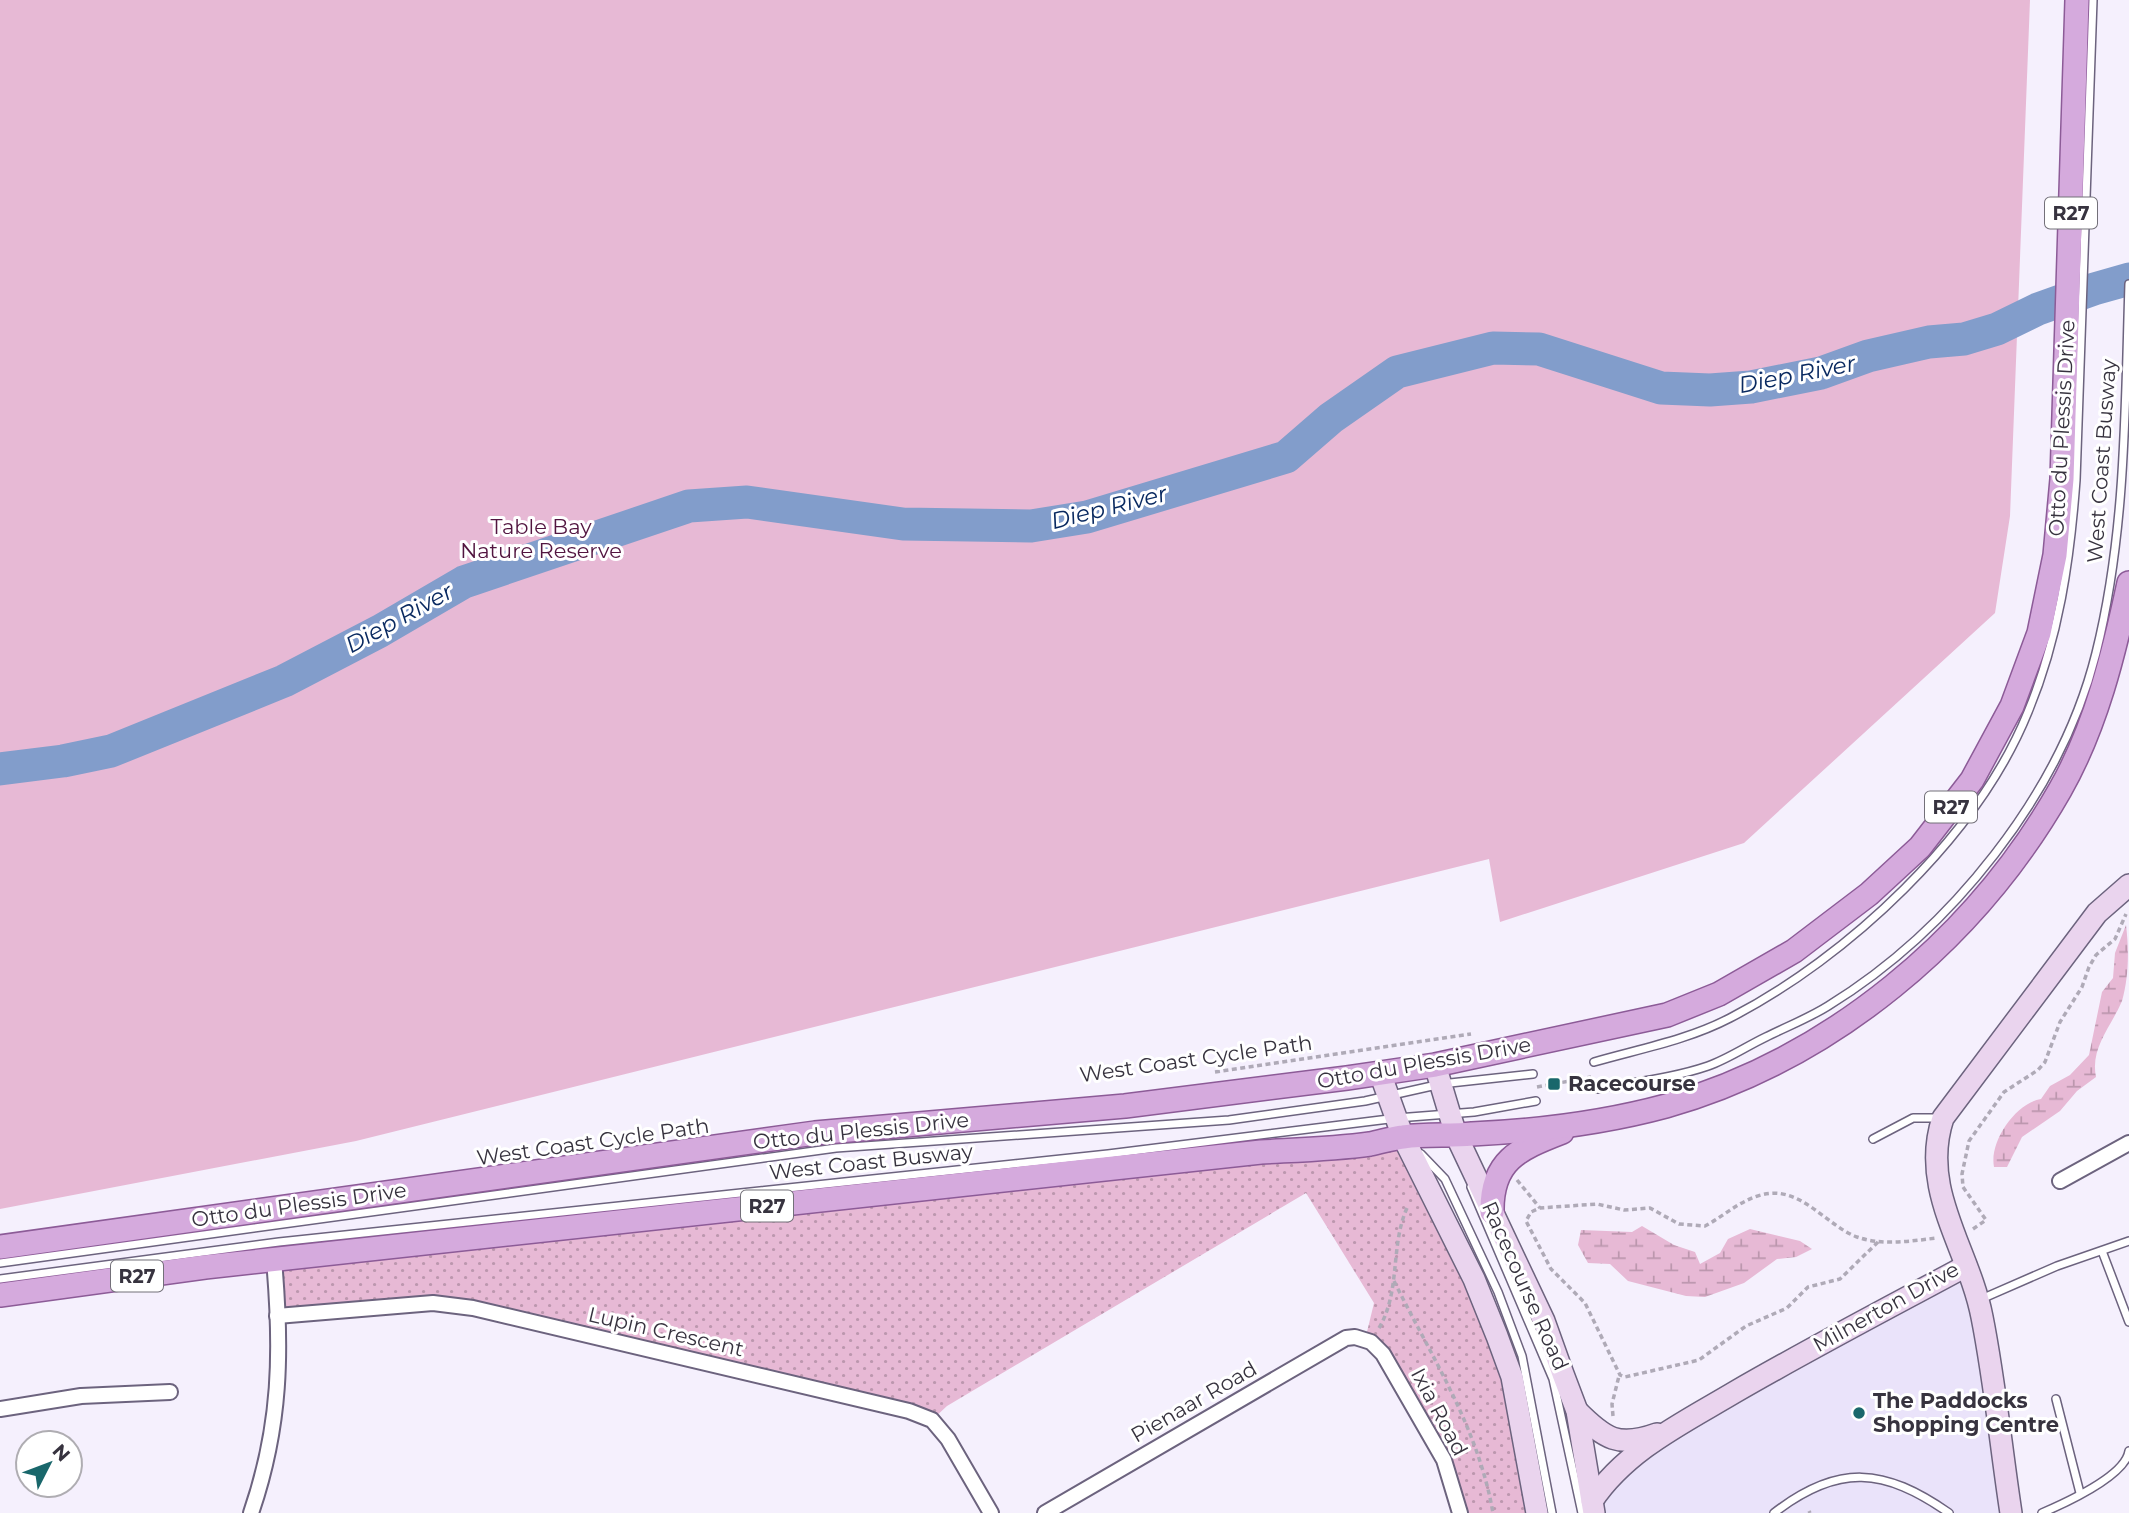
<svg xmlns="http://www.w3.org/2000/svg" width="2129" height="1513" font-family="Montserrat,sans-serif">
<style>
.built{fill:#eae3fa}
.grass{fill:url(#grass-dots)}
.wetland{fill:url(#wetland-marsh)}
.park{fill:#e7b9d5}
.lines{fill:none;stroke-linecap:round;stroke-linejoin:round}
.river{stroke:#829dcb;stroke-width:33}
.lane-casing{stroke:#6c637e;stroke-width:10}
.street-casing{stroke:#6c637e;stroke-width:18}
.secondary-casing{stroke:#6c637e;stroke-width:24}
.primary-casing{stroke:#8c5b97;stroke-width:26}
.path{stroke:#afaab7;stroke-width:3.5;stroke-dasharray:5 3.5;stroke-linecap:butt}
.lane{stroke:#fff;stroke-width:7}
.street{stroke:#fff;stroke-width:14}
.secondary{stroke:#ead4ee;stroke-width:21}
.primary{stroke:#d5aadd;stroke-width:23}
.poi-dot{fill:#19676b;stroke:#fff;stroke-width:2.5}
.labels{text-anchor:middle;stroke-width:6;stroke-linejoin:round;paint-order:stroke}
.shield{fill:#fff;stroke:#737079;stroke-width:2}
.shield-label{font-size:19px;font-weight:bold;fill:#37333f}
.street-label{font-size:21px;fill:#37333f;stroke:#fff}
.park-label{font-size:21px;fill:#521540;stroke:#fff}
.poi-label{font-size:21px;font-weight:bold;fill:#37333f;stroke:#fff;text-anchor:start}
.water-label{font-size:23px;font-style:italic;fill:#092960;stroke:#fff}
</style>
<defs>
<pattern id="grass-dots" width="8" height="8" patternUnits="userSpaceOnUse" patternTransform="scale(1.75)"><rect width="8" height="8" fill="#e7b9d5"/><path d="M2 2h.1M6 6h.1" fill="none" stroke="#bc97ae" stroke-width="1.8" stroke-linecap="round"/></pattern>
<pattern id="wetland-marsh" width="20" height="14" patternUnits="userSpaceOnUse" patternTransform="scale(1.75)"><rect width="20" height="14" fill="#e7b9d5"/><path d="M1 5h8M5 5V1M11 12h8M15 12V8" fill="none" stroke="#bc97ae"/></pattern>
</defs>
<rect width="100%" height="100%" fill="#f5f0fd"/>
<polygon class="built" points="1966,1266 2011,1513 1594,1513 1610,1476"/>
<polygon class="grass" points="1403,1137 1497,1336 1537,1513 1460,1513 1444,1460 1365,1340 1374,1303 1306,1193 947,1406 932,1420 473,1308 277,1316 274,1260"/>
<g class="wetland">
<path d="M2126,925C2129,949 2129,977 2122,1001C2111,1027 2090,1048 2096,1077L2077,1091L2060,1111L2022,1137L2007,1167H1994C1989,1141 2016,1103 2041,1099L2050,1086L2070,1075L2089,1055L2102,992L2113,978L2115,953Z"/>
<polygon points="1642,1226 1674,1245 1695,1252 1700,1264 1720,1253 1728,1239 1750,1229 1800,1241 1812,1249 1796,1257 1777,1259 1744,1283 1705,1297 1686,1296 1628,1281 1610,1264 1588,1263 1578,1245 1581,1230 1632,1232"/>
</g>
<polygon class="park" points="0,0 2030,0 2010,516 1995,613 1744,843 1500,922 1489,859 356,1141 0,1209"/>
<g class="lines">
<polyline class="river" points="0,769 63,761 111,751 284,681 380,631 464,582 689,506 747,502 903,524 1031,526 1087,517 1286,457 1331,418 1397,372 1493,348 1539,349 1661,388 1710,390 1751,387 1821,373 1868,356 1929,342 1964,339 1997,329 2038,309 2094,289 2129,279"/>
<defs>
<g id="lane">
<path d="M1594,1062C1639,1049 1688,1040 1730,1018C1847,958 1978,836 2028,712C2059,637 2070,561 2076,480L2093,0"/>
<path d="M1597,1089C1634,1082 1673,1078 1708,1066C1728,1059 1747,1046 1766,1037C1786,1027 1809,1018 1828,1006C1950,931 2061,794 2096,653C2126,533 2125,408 2129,284"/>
<polyline points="1873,1139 1913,1118 1940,1118"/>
<polyline points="1421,1154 1445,1179 1498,1292 1522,1356 1552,1513"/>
<polyline points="1471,1187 1553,1379 1582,1513"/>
<polyline points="2102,1251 2129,1322"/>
<polyline points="0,1263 836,1148 1229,1120 1365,1101 1441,1084 1533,1074"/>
<polyline points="0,1279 279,1242 1108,1154 1397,1118 1474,1112 1536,1101"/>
<polyline points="1979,1300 2057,1266 2129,1241"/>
<polyline points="2056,1399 2080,1493"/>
<path d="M1774,1513C1839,1463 1884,1468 1949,1513"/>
<path d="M2042,1513C2065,1503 2125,1476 2129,1451"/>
</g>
<g id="street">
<polyline points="2060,1181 2129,1143"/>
<polyline points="277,1316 433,1303 473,1308 909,1411 932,1420 948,1439 991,1513"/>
<polyline points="0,1409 81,1396 170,1392"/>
<path d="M251,1513C281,1426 282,1351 274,1260"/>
<polyline points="1045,1513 1346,1338 1355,1337 1371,1342 1383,1354 1444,1460 1460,1513"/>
</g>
<g id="secondary">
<polyline points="1435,1065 1456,1135 1544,1321 1563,1374 1577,1411 1594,1513"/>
<polyline points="1380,1073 1403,1137 1474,1279 1497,1336 1512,1377 1537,1513"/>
<path d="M1577,1411C1605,1439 1618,1448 1657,1434"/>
<path d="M1592,1501C1626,1450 1683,1423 1735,1392C1811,1348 1888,1308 1966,1266"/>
<path d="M2011,1513C2001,1448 1995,1382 1982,1317C1969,1249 1919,1190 1943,1118L2097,913L2129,885"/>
</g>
<g id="primary">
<path d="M1492,1212C1491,1161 1518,1149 1562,1132"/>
<polyline points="0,1247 815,1133 1125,1106 1347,1078 1435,1065 1667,1015 1719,994 1794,951 1869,894 1920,847 1972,780 2012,706 2039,633 2055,555 2062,479 2077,0"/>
<path d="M0,1295L205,1267L1261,1152C1297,1150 1334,1149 1370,1144C1381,1142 1392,1138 1403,1137C1426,1134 1450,1136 1472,1134C1537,1131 1603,1123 1666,1106C1831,1059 1975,939 2060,790C2096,727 2114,653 2129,583"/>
</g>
</defs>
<use href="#lane" class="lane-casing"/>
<use href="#street" class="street-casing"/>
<use href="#secondary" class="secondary-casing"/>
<use href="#primary" class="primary-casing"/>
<g class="path">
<polyline points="1215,1072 1471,1034"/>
<polyline points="1537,1087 1591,1077"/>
<polyline points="1517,1180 1540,1208"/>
<polyline points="1973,1229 1986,1220 1963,1187 1962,1174 1969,1141 2004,1092 2038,1070 2045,1062 2060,1022 2082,987 2089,967 2096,955 2115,939 2126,914"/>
<path d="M1878,1242L1840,1279L1808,1287L1787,1308L1746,1326L1699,1360L1625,1377L1620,1375L1585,1303L1551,1269L1526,1221L1531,1212L1540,1208L1597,1204L1624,1210L1650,1208L1679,1224L1705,1226C1724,1216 1739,1201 1761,1195C1800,1184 1825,1225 1857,1237C1883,1246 1910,1241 1937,1238"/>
<path d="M1394,1281C1432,1358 1478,1427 1493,1513"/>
<path d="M1379,1328C1401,1291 1390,1246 1407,1208"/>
<polyline points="1613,1416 1612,1404 1619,1376"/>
<polyline points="1809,1511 1810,1513"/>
</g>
<use href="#lane" class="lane"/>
<use href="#street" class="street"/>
<use href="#secondary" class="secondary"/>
<use href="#primary" class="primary"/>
</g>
<g class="poi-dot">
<rect x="1547" y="1077" width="14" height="14" rx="3.5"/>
<circle cx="1859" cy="1413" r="7"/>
</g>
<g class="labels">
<g class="shield">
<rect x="2045" y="197.5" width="52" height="31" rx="5"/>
<rect x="1925" y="791.5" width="52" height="31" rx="5"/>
<rect x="741" y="1190.5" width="52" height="31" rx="5"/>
<rect x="111" y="1260.5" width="52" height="31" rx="5"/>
</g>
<g class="shield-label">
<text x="2071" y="220">R27</text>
<text x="1951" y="814">R27</text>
<text x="767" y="1213">R27</text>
<text x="137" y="1283">R27</text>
</g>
<g class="street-label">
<text transform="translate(2062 428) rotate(-87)" y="7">Otto du Plessis Drive</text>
<text transform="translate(2102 461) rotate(-86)" y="7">West Coast Busway</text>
<text transform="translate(1196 1059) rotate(-8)" y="7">West Coast Cycle Path</text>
<text transform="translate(1424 1063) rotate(-10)" y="7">Otto du Plessis Drive</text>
<text transform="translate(861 1131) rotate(-6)" y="7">Otto du Plessis Drive</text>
<text transform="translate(593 1142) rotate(-8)" y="7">West Coast Cycle Path</text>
<text transform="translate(871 1162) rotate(-6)" y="7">West Coast Busway</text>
<text transform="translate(299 1205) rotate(-8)" y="7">Otto du Plessis Drive</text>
<text transform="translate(1525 1286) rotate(66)" y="7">Racecourse Road</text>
<text transform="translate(1886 1307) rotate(-29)" y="7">Milnerton Drive</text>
<text transform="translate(666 1332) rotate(13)" y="7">Lupin Crescent</text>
<text transform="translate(1194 1402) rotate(-30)" y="7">Pienaar Road</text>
<text transform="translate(1439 1412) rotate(62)" y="7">Ixia Road</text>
</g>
<g class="park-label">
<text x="541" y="534">Table Bay<tspan x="541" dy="24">Nature Reserve</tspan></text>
</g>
<g class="poi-label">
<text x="1568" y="1091">Racecourse</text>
<text x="1873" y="1408">The Paddocks<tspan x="1873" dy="24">Shopping Centre</tspan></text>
</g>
<g class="water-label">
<text transform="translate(1797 374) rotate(-11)" y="8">Diep River</text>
<text transform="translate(1109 507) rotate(-14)" y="8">Diep River</text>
<text transform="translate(399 618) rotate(-29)" y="8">Diep River</text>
</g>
</g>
<g transform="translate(49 1464) rotate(48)"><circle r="33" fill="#ffffff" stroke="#afadb2" stroke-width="2"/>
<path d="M0-5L12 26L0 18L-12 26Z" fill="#19676b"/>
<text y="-10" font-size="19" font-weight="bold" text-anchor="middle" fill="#37333f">N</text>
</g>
</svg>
